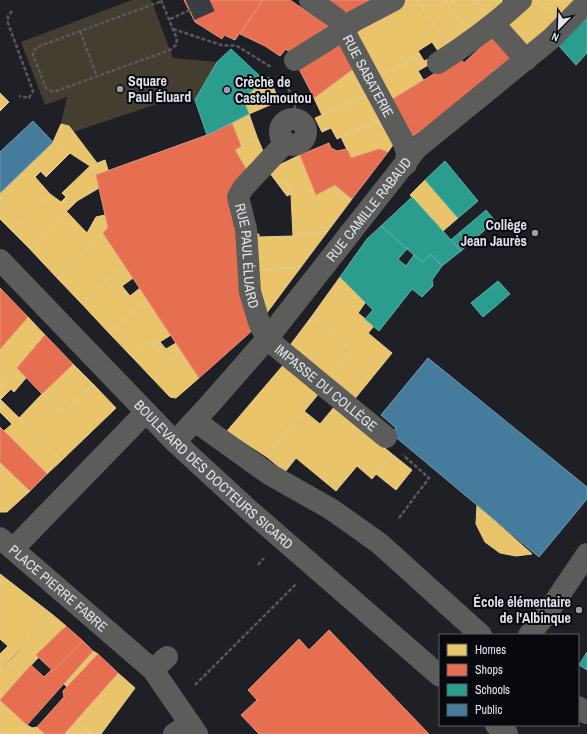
<svg xmlns="http://www.w3.org/2000/svg" width="587" height="734" font-family="'Archivo Narrow',sans-serif">
<style>
.green{fill:#443e30}
.homes{fill:#e9c46a;stroke:#e6cd91}
.shops{fill:#e76f51;stroke:#e5927f}
.schools{fill:#2a9d8f;stroke:#61b2ab}
.public{fill:#457b9d;stroke:#749ab4}
.lines{fill:none;stroke-linecap:round;stroke-linejoin:round}
.minor-tunnel{stroke:#3b3d44;stroke-width:22;stroke-dasharray:22 11;stroke-linecap:butt}
.path{stroke:#59595b;stroke-width:2.5;stroke-dasharray:4 2;stroke-linecap:butt}
.minor{stroke:#5c5c5b;stroke-width:22}
.major{stroke:#5d5c5d;stroke-width:22}
.poi-dot{fill:#9c9fa6;stroke:#07090e;stroke-width:1.5}
.labels{text-anchor:middle;stroke-width:4;stroke-linejoin:round;paint-order:stroke}
.street-label{font-size:14px;fill:#e0e3eb;stroke:#07090e}
.poi-label{font-size:14px;font-weight:bold;fill:#e0e3eb;stroke:#07090e;text-anchor:start}
</style>
<rect width="100%" height="100%" fill="#1e2026"/>
<polygon class="green" points="132,0 151,0 173,58 217,62 195,100 166,101 73,132 69,126 61,124 67,97 45,105 21,42"/>
<g class="homes">
<polygon points="406,0 416,0 455,51 442,57 432,42 418,51 424,61 429,59 432,63 423,68 415,58 377,76 348,29"/>
<polygon points="416,0 445,0 466,32 450,44"/>
<polygon points="445,0 472,0 486,17 466,32"/>
<polygon points="472,0 502,0 504,3 486,17"/>
<polygon points="533,0 538,0 556,20 528,46 507,25"/>
<polygon points="538,0 577,0 556,20"/>
<polygon points="415,58 423,68 418,71 424,81 391,100 377,76"/>
<polygon points="357,66 371,94 322,115 314,98"/>
<polygon points="269,77 279,101 249,114 243,99"/>
<polygon points="0,93 9,102 0,111"/>
<polygon points="371,94 383,118 337,139 331,128 322,132 315,118"/>
<polygon points="249,114 257,137 241,146 232,123"/>
<polygon points="383,118 395,142 388,152 379,149 351,158 341,137"/>
<polygon points="61,124 69,126 97,163 90,166 53,142"/>
<polygon points="257,137 263,151 248,172 235,150"/>
<polygon points="53,142 70,153 46,177 32,162"/>
<polygon points="300,155 316,195 335,185 352,199 328,231 293,236 291,194 286,180 278,184 269,172 279,165"/>
<polygon points="105,160 108,170 96,175 90,166"/>
<polygon points="32,162 41,171 35,177 50,194 13,232 0,219 0,193"/>
<polygon points="90,166 96,175 99,188 77,201 29,248 13,232 50,194 61,202 66,197 62,193"/>
<polygon points="286,180 291,194 287,196 278,184"/>
<polygon points="425,180 458,218 443,231 410,195"/>
<polygon points="66,211 87,233 96,217 105,215 108,228 58,279 29,248"/>
<polygon points="328,231 301,267 255,271 252,234 259,234 259,237 293,236"/>
<polygon points="103,233 125,266 81,303 58,279"/>
<polygon points="125,266 133,278 122,286 130,296 140,288 146,298 110,334 81,303"/>
<polygon points="301,267 263,318 255,271"/>
<polygon points="340,277 365,303 358,313 374,326 368,333 392,353 353,401 327,380 353,350 312,316"/>
<polygon points="146,298 171,335 155,345 151,340 133,358 110,334"/>
<polygon points="312,316 353,350 327,380 288,348"/>
<polygon points="28,317 45,335 0,387 0,349"/>
<polygon points="151,340 168,361 182,352 199,378 176,398 170,397 133,358"/>
<polygon points="160,342 166,349 176,343 182,352 168,361 155,345"/>
<polygon points="285,363 320,392 267,457 227,431"/>
<polygon points="73,364 94,385 62,413 42,394"/>
<polygon points="17,368 26,378 14,392 11,389 0,400 0,387"/>
<polygon points="94,385 116,408 62,460 19,418 42,394 62,413"/>
<polygon points="0,399 62,460 47,474 4,431 12,424 0,412"/>
<polygon points="335,406 392,454 372,479 357,466 336,491 296,458 285,472 267,457 304,411 320,424"/>
<polygon points="392,454 412,470 396,490 376,474"/>
<polygon points="0,462 30,491 7,512 0,512"/>
<polygon points="477,505 532,554 516,556 500,553 485,542 476,524"/>
<polygon points="0,574 53,615 0,670 0,654 8,646 0,639"/>
<polygon points="53,615 66,626 36,655 38,658 23,674 8,663"/>
<polygon points="93,651 98,654 67,687 64,684"/>
<polygon points="8,663 23,674 0,700 0,670"/>
<polygon points="118,673 135,688 101,734 93,734 75,721"/>
<polygon points="0,700 27,725 20,734 0,734"/>
<polygon points="75,721 93,734 64,734"/>
<polygon points="27,725 32,728 37,727 45,734 20,734"/>
</g>
<g class="shops">
<polygon points="184,0 263,0 235,40 224,35 222,39 195,22"/>
<polygon points="263,0 290,0 334,30 294,57 286,49 280,56 265,46 240,34"/>
<polygon points="328,0 381,0 353,18"/>
<polygon points="491,33 513,59 456,106 410,138 391,100 460,58 464,63 482,46 480,44"/>
<polygon points="340,36 357,66 314,98 296,63"/>
<polygon points="232,123 241,146 235,150 248,172 254,329 199,378 103,233 108,228 96,175 207,135"/>
<polygon points="329,143 331,148 337,151 347,149 351,158 379,149 388,152 352,199 335,185 316,195 300,155"/>
<polygon points="0,288 28,317 0,349"/>
<polygon points="45,335 73,364 42,394 17,368"/>
<polygon points="0,427 47,474 30,491 0,462"/>
<polygon points="66,626 83,641 53,671 36,655"/>
<polygon points="329,630 429,734 259,734 241,715 257,700 248,690 299,639 309,650"/>
<polygon points="83,641 93,651 27,725 0,700 31,665 44,677 51,670 53,671"/>
<polygon points="98,654 118,673 64,734 45,734 37,727 64,697 63,691"/>
</g>
<g class="schools">
<polygon points="587,16 587,53 576,65 559,46"/>
<polygon points="231,49 264,80 243,99 249,114 207,135 195,100 217,62"/>
<polygon points="445,161 478,201 458,218 425,180"/>
<polygon points="412,197 461,251 442,266 431,254 422,262 381,226"/>
<polygon points="486,210 495,221 469,244 459,233"/>
<polygon points="381,226 407,249 398,259 406,266 414,255 422,262 431,254 442,266 432,280 433,286 422,297 412,289 379,331 365,319 373,310 340,277 367,239"/>
<polygon points="459,233 469,244 461,251 451,240"/>
<polygon points="498,281 510,294 483,317 471,303"/>
<polygon points="587,652 587,670 579,665"/>
</g>
<g class="public">
<polygon points="33,121 53,142 0,193 0,152"/>
<polygon points="428,358 587,487 587,499 539,557 392,434 396,428 381,415"/>
</g>
<g class="lines">
<polyline class="minor-tunnel" points="190,10 212,0"/>
<g class="path">
<polyline points="161,0 177,39 176,45 170,50 56,91 51,91 46,88 33,55 34,50 37,47 162,1"/>
<polyline points="12,11 8,16 8,23 33,91 29,98 19,96"/>
<polyline points="170,19 190,10"/>
<polyline points="173,29 221,45 237,46 271,67"/>
<polyline points="80,31 97,77"/>
<polyline points="286,83 295,104 295,118"/>
<polyline points="399,518 429,478 403,455"/>
<polyline points="258,565 264,558"/>
<polyline points="195,685 296,584"/>
</g>
<g class="minor">
<path id="s1" d="M310,0L336,18L343,29L403,141L407,152L406,164"/>
<polyline points="494,24 526,60"/>
<polyline points="295,60 337,34 354,21 394,0"/>
<path d="M438,63C468,44 495,24 521,0"/>
<circle cx="293" cy="132" r="13"/>
<path id="s2" d="M286,142L243,188L238,197L246,229L250,292L259,322L267,339L386,437"/>
<polyline points="195,421 269,474 331,509 379,543 481,635"/>
<path id="s3" d="M175,442L210,404L267,339L417,148L552,38L587,2"/>
<path id="s4" d="M0,538L153,670L197,734"/>
<polyline points="13,549 146,412"/>
<polyline points="529,635 548,612 587,554"/>
<polyline points="153,670 167,657"/>
<polyline points="578,707 587,713"/>
<polyline points="174,734 190,724"/>
</g>
<g class="major">
<path id="s5" d="M0,260L175,442L249,510L440,676"/>
<polyline points="496,725 507,734"/>
</g>
</g>
<g class="poi-dot">
<circle cx="120" cy="89" r="4"/>
<circle cx="227" cy="90" r="4"/>
<circle cx="535" cy="233" r="4"/>
<circle cx="579" cy="610" r="4"/>
</g>
<g class="labels">
<g class="street-label">
<text dy="5" stroke="none"><textPath href="#s1" startOffset="98">RUE SABATERIE</textPath></text>
<text dy="5" stroke="none"><textPath href="#s3" startOffset="303">RUE CAMILLE RABAUD</textPath></text>
<text dy="5" stroke="none"><textPath href="#s2" startOffset="133">RUE PAUL ÉLUARD</textPath></text>
<text dy="5" stroke="none"><textPath href="#s2" startOffset="296">IMPASSE DU COLLÈGE</textPath></text>
<text dy="5" stroke="none"><textPath href="#s5" startOffset="303">BOULEVARD DES DOCTEURS SICARD</textPath></text>
<text dy="5" stroke="none"><textPath href="#s4" startOffset="77">PLACE PIERRE FABRE</textPath></text>
</g>
<g class="poi-label">
<text x="128" y="86">Square<tspan x="128" dy="16">Paul Éluard</tspan></text>
<text x="235" y="87">Crèche de<tspan x="235" dy="16">Castelmoutou</tspan></text>
<text x="527" y="230" text-anchor="end">Collège<tspan x="527" dy="16">Jean Jaurès</tspan></text>
<text x="571" y="607" text-anchor="end">École élémentaire<tspan x="571" dy="16">de l'Albinque</tspan></text>
</g>
</g>
<rect x="439" y="634" width="140" height="92" fill="#07090e" stroke="#5e6066"/>
<rect x="447" y="644" width="20" height="12" fill="#e9c46a" stroke="#5e6066"/>
<text x="475" y="654" font-size="12" fill="#e0e3eb">Homes</text>
<rect x="447" y="664" width="20" height="12" fill="#e76f51" stroke="#5e6066"/>
<text x="475" y="674" font-size="12" fill="#e0e3eb">Shops</text>
<rect x="447" y="684" width="20" height="12" fill="#2a9d8f" stroke="#5e6066"/>
<text x="475" y="694" font-size="12" fill="#e0e3eb">Schools</text>
<rect x="447" y="704" width="20" height="12" fill="#457b9d" stroke="#5e6066"/>
<text x="475" y="714" font-size="12" fill="#e0e3eb">Public</text>
<g transform="translate(559 28) rotate(203)" stroke="#07090e" stroke-width="3" paint-order="stroke">
<path d="M0-3L7 15L0 10L-7 15Z" fill="#e0e3eb"/>
<text y="-6" font-size="11" font-weight="bold" text-anchor="middle" fill="#e0e3eb">N</text>
</g>
</svg>
